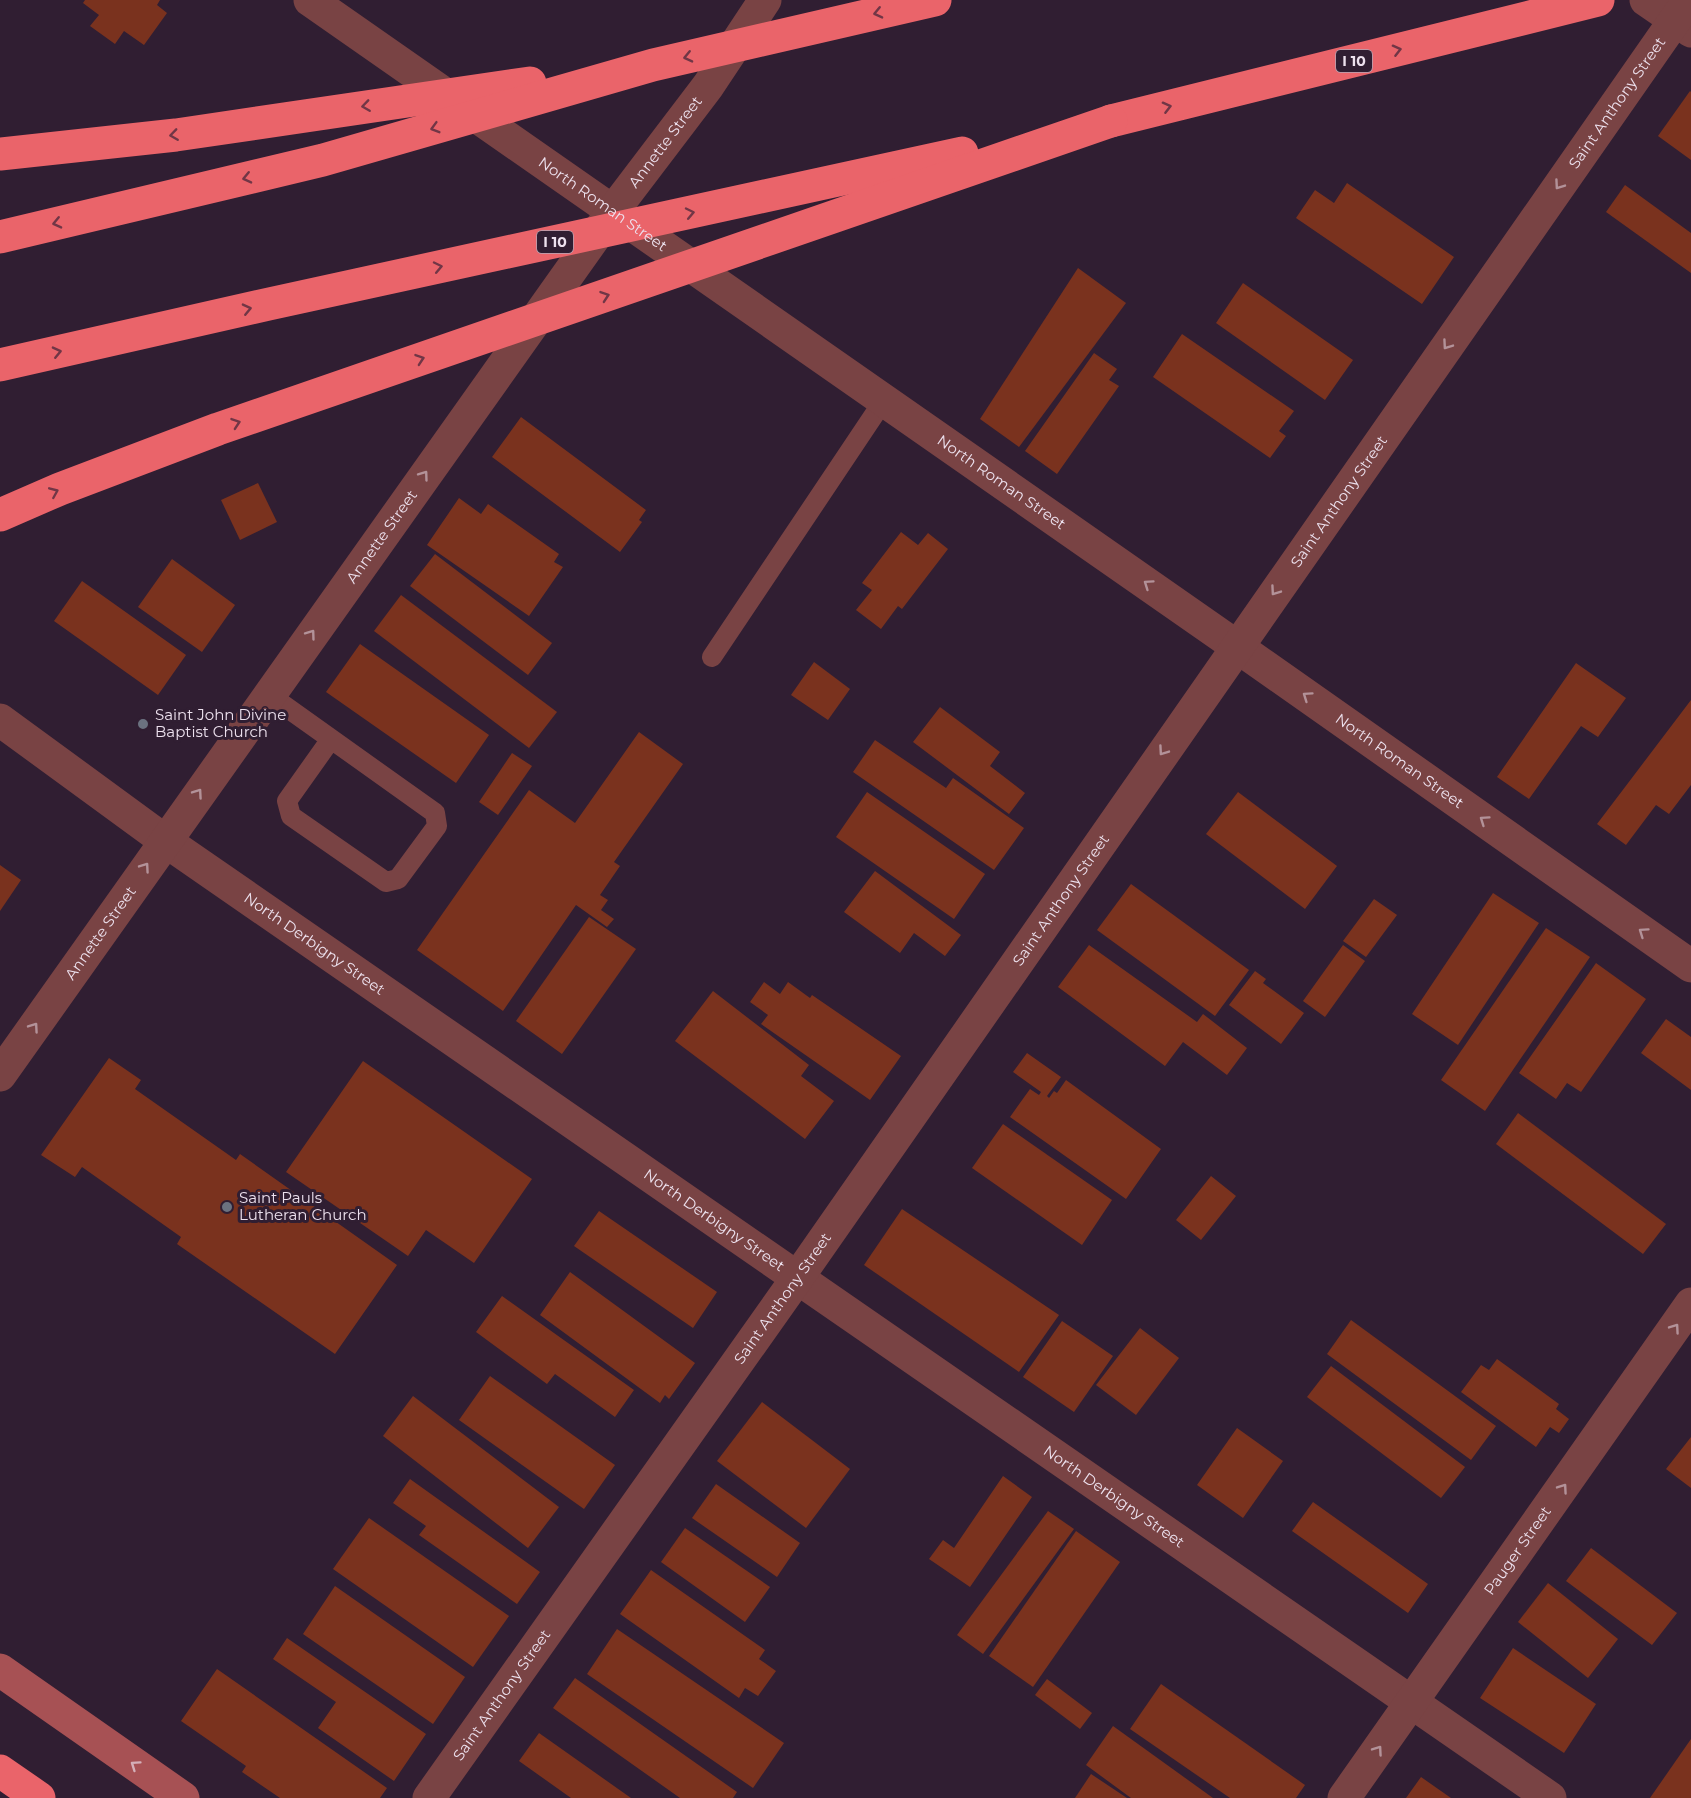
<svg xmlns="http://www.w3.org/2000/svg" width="1691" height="1798" font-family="Montserrat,sans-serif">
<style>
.building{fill:#7a321e}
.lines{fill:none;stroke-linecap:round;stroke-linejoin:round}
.lane{stroke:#794344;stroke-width:20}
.street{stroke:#794344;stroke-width:33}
.secondary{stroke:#a75154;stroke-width:33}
.highway{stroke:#ea646a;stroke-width:33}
.highway-bridge{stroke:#ea646a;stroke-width:33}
.oneway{stroke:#713646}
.oneway2{stroke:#b39299}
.oneway3{stroke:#d4afb8}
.worship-dot{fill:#6b7280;stroke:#301e32;stroke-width:2}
.labels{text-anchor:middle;stroke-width:6;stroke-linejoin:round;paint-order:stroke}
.shield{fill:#301e32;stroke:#b4a6b6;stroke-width:1.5}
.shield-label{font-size:14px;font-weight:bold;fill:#ede1ee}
.street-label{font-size:15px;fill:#ede1ee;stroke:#301e32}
.poi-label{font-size:15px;fill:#ede1ee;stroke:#301e32;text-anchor:start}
</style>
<rect width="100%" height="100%" fill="#301e32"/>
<g class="building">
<polygon points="85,0 160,0 157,5 167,13 144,45 124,31 115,44 90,26 99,15 83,3"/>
<polygon points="1690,91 1691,92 1691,160 1658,136"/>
<polygon points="1347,183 1454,257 1422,304 1296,218 1315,190 1334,203"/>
<polygon points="1625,185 1691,233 1691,273 1606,212"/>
<polygon points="1078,268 1126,303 1019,447 980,419"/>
<polygon points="1243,283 1353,360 1325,400 1216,323"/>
<polygon points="1182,334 1294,411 1279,431 1286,436 1270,458 1153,377"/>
<polygon points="1094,353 1117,369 1109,380 1119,386 1057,474 1025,451"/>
<polygon points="521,417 646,510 639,520 642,522 620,552 492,457"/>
<polygon points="258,483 277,522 240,540 221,500"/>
<polygon points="459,498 481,514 488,504 559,554 554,562 563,567 529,616 427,545"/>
<polygon points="901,532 918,545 928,533 948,549 902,609 898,606 881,629 856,610 872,590 862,583"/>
<polygon points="435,554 552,643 528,675 410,586"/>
<polygon points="172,559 235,605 202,652 138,607"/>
<polygon points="82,581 186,655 158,695 54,621"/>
<polygon points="401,595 557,712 529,748 374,631"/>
<polygon points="360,644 489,735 456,783 326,692"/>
<polygon points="814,662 850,689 828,720 791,695"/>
<polygon points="1576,663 1626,698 1598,737 1581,726 1529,799 1497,777"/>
<polygon points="1691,700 1691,785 1669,814 1656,805 1626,845 1597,824"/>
<polygon points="940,707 1000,752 990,766 1025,793 1009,814 913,742"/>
<polygon points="639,732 683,764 614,862 620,866 600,895 608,900 601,910 614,919 607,927 576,905 503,1011 417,950 529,790 575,823"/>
<polygon points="875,740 946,788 953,778 1024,828 994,870 853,772"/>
<polygon points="512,753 532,766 498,815 479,802"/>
<polygon points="867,792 985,874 954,919 836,837"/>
<polygon points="1238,792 1337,866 1305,909 1206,834"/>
<polygon points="0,865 21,880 0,911"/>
<polygon points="875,871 961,935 945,956 914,933 900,953 844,912"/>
<polygon points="1131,884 1249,970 1215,1016 1097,930"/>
<polygon points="1493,893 1539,923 1458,1045 1412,1014"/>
<polygon points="1374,899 1397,915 1366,957 1343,941"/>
<polygon points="589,917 636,949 562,1054 516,1021"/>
<polygon points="1546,928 1590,957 1485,1111 1441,1080"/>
<polygon points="1089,945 1197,1022 1203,1014 1247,1048 1227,1075 1183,1042 1165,1066 1058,987"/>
<polygon points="1343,945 1365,961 1325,1017 1303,1001"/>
<polygon points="1596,963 1646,999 1581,1092 1567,1083 1556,1099 1519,1073"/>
<polygon points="1255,971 1266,979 1263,983 1304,1013 1281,1044 1229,1005"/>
<polygon points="764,982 780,994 788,982 810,998 812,995 901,1056 870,1100 761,1024 768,1015 750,1002"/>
<polygon points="713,991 809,1065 801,1076 834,1101 805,1139 675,1041"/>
<polygon points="1666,1019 1691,1037 1691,1090 1641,1053"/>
<polygon points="1027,1053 1061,1077 1047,1096 1049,1098 1054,1091 1057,1093 1066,1080 1161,1149 1126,1199 1010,1117 1030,1089 1039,1095 1041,1092 1013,1072"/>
<polygon points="109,1058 141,1080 135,1089 236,1160 240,1154 397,1265 335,1354 177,1244 181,1237 82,1167 75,1177 41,1155"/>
<polygon points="363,1061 532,1179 474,1263 426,1230 408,1256 286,1172"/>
<polygon points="1518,1113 1666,1224 1643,1254 1496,1144"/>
<polygon points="1003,1124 1112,1200 1082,1245 972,1168"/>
<polygon points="1211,1176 1236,1196 1201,1240 1176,1220"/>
<polygon points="902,1209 1059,1315 1019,1372 864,1265"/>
<polygon points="599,1211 717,1292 693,1328 574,1246"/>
<polygon points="570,1272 695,1363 669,1399 665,1395 660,1403 540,1315"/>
<polygon points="502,1296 634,1390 615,1417 555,1374 547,1384 476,1332"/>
<polygon points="1351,1320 1496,1426 1471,1460 1327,1354"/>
<polygon points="1062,1321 1113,1356 1074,1412 1023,1377"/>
<polygon points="1140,1328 1179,1358 1136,1415 1096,1385"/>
<polygon points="1497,1359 1559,1404 1556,1409 1569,1419 1559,1433 1550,1427 1536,1447 1461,1392 1481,1365 1489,1370"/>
<polygon points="1331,1366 1465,1467 1441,1498 1307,1397"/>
<polygon points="490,1376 615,1465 584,1509 459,1420"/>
<polygon points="413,1396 559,1507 528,1548 383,1436"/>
<polygon points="762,1402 850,1469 806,1528 717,1461"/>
<polygon points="1237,1428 1283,1461 1243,1518 1197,1485"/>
<polygon points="1691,1437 1691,1488 1666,1469"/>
<polygon points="1003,1476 1032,1497 970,1587 929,1559 943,1540 954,1548"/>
<polygon points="410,1479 540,1572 517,1604 419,1535 426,1526 393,1503"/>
<polygon points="716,1484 800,1543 777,1577 692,1518"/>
<polygon points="1313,1502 1428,1584 1408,1613 1292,1531"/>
<polygon points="1048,1511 1074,1529 983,1654 957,1635"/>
<polygon points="369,1518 509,1616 473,1667 333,1569"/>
<polygon points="685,1528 770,1587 745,1622 661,1562"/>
<polygon points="1076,1531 1120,1562 1033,1687 989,1656"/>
<polygon points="1591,1548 1677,1613 1652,1645 1566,1581"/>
<polygon points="651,1570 765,1650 759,1659 776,1671 758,1696 745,1688 739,1698 620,1614"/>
<polygon points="1548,1583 1618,1639 1588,1678 1518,1622"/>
<polygon points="335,1586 465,1677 433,1724 303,1634"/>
<polygon points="617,1629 784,1743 753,1788 587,1674"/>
<polygon points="287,1638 426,1734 394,1781 318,1728 336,1702 273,1659"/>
<polygon points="1513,1648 1596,1704 1564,1753 1480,1698"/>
<polygon points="217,1669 387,1788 380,1798 280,1798 242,1772 246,1766 181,1721"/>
<polygon points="575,1678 737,1792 733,1798 680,1798 553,1708"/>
<polygon points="1047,1679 1092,1713 1080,1729 1035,1695"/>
<polygon points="1161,1684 1305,1785 1296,1798 1230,1798 1130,1729"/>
<polygon points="1113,1726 1213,1798 1131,1798 1086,1765"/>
<polygon points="539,1733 631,1798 571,1798 519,1761"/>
<polygon points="1691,1739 1691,1798 1650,1798"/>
<polygon points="1091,1774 1127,1798 1075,1798"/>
<polygon points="1421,1777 1451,1798 1406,1798"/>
</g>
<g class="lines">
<g class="lane">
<polyline points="712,657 884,400"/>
<polyline points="268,694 435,813 437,826 398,879 386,882 291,816 287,801 331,739"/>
</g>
<g class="street">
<path id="s1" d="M310,0L1236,646L1691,966"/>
<polyline points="1646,0 1691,31"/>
<path id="s2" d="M0,720L164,840L1550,1798"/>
<path id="s3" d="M0,1075L613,211L708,86L765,0"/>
<path id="s4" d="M429,1798L798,1277L1689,0"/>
<path id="s5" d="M1344,1798L1691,1304"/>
</g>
<polyline class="secondary" points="0,1670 183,1798"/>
<g class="highway">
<polyline points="1111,121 1598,0"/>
<polyline points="0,1771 39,1798"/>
</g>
<g class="highway-bridge">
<polyline points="0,154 176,135 530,83"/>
<polyline points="0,237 323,160 653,65 935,0"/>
<polyline points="0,365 269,304 962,153"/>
<polyline points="0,515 60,489 218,429 1111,121"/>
</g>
</g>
<defs><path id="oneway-chevron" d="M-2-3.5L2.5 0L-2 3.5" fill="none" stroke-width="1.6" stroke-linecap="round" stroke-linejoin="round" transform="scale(1.5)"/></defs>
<g class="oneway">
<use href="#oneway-chevron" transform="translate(878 13) rotate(167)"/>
<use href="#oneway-chevron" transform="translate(1397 50) rotate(-14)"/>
<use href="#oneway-chevron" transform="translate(688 57) rotate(167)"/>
<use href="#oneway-chevron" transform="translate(366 106) rotate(172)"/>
<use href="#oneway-chevron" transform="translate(1167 107) rotate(-14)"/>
<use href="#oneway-chevron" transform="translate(435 128) rotate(164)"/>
<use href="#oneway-chevron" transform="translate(174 135) rotate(172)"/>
<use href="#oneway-chevron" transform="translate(247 178) rotate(167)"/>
<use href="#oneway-chevron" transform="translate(690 213) rotate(-12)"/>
<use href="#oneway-chevron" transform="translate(57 223) rotate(167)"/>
<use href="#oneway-chevron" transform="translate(438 267) rotate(-12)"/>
<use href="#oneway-chevron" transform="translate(605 296) rotate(-19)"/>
<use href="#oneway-chevron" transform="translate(247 309) rotate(-13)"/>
<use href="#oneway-chevron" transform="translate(57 352) rotate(-13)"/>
<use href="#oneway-chevron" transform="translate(420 359) rotate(-19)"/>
<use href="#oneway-chevron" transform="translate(236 423) rotate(-19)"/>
<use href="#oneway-chevron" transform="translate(54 492) rotate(-23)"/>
</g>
<g class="oneway2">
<use href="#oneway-chevron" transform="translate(1559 185) rotate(125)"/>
<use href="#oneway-chevron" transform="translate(1447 345) rotate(125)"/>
<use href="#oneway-chevron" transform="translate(424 475) rotate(-54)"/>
<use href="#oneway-chevron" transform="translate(1148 584) rotate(-145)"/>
<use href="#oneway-chevron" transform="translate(1275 591) rotate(125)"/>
<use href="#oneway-chevron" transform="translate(311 634) rotate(-54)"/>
<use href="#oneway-chevron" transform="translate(1307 696) rotate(-145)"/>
<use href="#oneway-chevron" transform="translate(1163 751) rotate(125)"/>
<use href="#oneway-chevron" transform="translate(198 793) rotate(-55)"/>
<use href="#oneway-chevron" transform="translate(1484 820) rotate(-145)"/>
<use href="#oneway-chevron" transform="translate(145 867) rotate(-55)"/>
<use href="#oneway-chevron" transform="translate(1643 932) rotate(-145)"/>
<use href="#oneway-chevron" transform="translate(34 1027) rotate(-55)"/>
<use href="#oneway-chevron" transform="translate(1675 1328) rotate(-55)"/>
<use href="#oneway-chevron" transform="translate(1563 1488) rotate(-55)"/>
<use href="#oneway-chevron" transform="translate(1378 1750) rotate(-55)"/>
</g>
<use class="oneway3" href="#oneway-chevron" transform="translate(135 1765) rotate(-145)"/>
<g class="worship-dot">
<circle cx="143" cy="724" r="6"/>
<circle cx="227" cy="1207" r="6"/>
</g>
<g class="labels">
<g class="shield">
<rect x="1336" y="50" width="36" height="22" rx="4.5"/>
<rect x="537" y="231" width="36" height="22" rx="4.5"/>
</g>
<g class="shield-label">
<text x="1354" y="66">I 10</text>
<text x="555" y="247">I 10</text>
</g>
<g class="street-label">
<text dy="5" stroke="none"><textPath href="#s4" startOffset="2070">Saint Anthony Street</textPath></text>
<text dy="5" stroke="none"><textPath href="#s3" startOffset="1146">Annette Street</textPath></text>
<text dy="5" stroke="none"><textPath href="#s1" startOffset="357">North Roman Street</textPath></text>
<text dy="5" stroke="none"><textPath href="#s1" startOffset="843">North Roman Street</textPath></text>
<text dy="5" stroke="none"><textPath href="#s4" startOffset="1584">Saint Anthony Street</textPath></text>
<text dy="5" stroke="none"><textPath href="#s3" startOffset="660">Annette Street</textPath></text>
<text dy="5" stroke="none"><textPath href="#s1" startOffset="1329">North Roman Street</textPath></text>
<text dy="5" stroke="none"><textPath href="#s4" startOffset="1098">Saint Anthony Street</textPath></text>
<text dy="5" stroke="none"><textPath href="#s3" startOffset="174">Annette Street</textPath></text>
<text dy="5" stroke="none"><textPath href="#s2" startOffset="386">North Derbigny Street</textPath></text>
<text dy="5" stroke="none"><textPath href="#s2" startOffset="872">North Derbigny Street</textPath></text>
<text dy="5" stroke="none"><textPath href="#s4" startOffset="612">Saint Anthony Street</textPath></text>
<text dy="5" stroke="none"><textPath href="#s2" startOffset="1358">North Derbigny Street</textPath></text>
<text dy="5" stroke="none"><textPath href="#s5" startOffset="302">Pauger Street</textPath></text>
<text dy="5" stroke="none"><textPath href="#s4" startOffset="126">Saint Anthony Street</textPath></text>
</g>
<g class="poi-label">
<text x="155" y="720">Saint John Divine<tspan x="155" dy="17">Baptist Church</tspan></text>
<text x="239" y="1203">Saint Pauls<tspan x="239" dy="17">Lutheran Church</tspan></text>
</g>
</g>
</svg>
